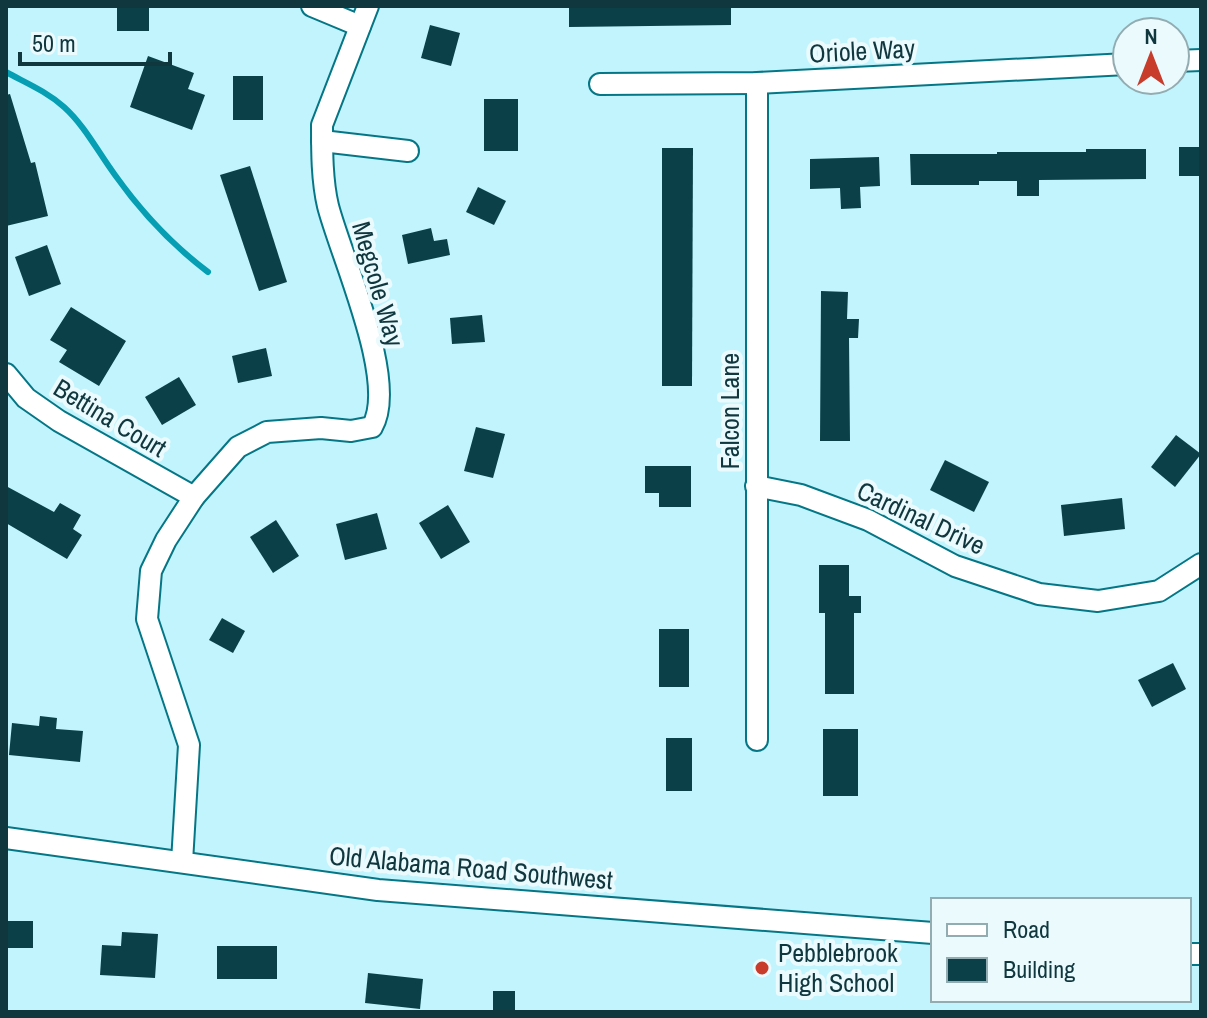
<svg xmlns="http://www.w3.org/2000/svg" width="1207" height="1018" font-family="'Archivo Narrow',sans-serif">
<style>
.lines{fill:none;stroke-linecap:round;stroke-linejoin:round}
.stream{stroke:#069eb2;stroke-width:6}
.building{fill:#0c4048}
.minor-casing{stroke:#057685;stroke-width:24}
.minor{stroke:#fff;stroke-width:20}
.poi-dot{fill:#c83c2b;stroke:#eafafd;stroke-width:3}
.labels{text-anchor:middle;stroke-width:8;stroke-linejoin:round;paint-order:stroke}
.street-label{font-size:26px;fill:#10373e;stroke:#eafafd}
.poi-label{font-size:26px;fill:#10373e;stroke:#eafafd;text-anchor:start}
</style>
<rect width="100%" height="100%" fill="#c1f4fd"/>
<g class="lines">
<path class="stream" d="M6,72C26,83 46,91 64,107C85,126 98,152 115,175C142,213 171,244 208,272"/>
</g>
<g class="building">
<rect x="117" y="6" width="32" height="25"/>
<polygon points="569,6 731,6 731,25 569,27"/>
<polygon points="430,25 460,33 451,66 421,58"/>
<polygon points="148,56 194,73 188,89 205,95 192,130 130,107"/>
<rect x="233" y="76" width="30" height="44"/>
<polygon points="10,94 31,163 35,162 48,216 6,226 6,95"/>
<rect x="484" y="99" width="34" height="52"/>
<rect x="1179" y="147" width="22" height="29"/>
<polygon points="662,148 693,148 692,386 662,386"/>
<polygon points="1086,149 1146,149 1146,179 1039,180 1039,196 1017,196 1017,181 979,181 979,185 911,185 910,154 997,154 997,152 1086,152"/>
<polygon points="879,157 880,186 860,187 861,208 841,209 840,188 810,189 810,159"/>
<polygon points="250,166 287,282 259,291 220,175"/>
<polygon points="478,187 506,201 494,225 466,212"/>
<polygon points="431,228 434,241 447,239 450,255 408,264 402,235"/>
<polygon points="47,245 61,284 29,296 15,257"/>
<polygon points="821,291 848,292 847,319 859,319 858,338 849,338 850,441 820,441"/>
<polygon points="71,307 126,341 99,386 59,362 67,350 50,340"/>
<polygon points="482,315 485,342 452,344 450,318"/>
<polygon points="266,348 272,376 238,383 232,356"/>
<polygon points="179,377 196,405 162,425 145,397"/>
<polygon points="476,427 505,434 493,478 464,471"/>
<polygon points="1176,435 1201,454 1175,487 1151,467"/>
<polygon points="945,460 989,482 974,512 930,490"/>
<polygon points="645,466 691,466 691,507 659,507 659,493 645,493"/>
<polygon points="6,486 54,512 60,503 81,515 73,529 82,535 67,559 6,523"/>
<polygon points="1122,498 1125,529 1064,536 1061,505"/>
<polygon points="448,505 470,542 441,559 419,523"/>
<polygon points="377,513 387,549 345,560 336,524"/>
<polygon points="276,520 299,556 273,573 250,537"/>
<polygon points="819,565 849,565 849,596 861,596 861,613 854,613 854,694 825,694 825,613 819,613"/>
<polygon points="222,618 245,631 233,653 209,640"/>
<rect x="659" y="629" width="30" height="58"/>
<polygon points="1173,663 1186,689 1152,707 1138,680"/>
<polygon points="40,716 57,718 56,729 83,731 80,762 9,755 12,723 39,726"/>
<rect x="823" y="729" width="35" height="67"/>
<rect x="666" y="738" width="26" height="53"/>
<rect x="6" y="921" width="27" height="27"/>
<polygon points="122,932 158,934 155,978 100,975 102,945 121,946"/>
<rect x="217" y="946" width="60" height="33"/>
<polygon points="368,973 423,979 420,1009 365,1003"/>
<rect x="493" y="991" width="22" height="21"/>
</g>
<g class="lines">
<defs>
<g id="minor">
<polyline points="312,6 360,26"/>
<polyline points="1175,61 1201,60"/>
<polyline points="757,83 757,740"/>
<polyline points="600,84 757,83 1127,64"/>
<polyline points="322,141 408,151"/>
<polyline points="6,374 26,398 59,421 194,497"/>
<polyline points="756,486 801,495 868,520 955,566 1039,594 1098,601 1159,591 1201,564"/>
<polyline points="6,838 378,890 933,933"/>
<path d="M182,862L189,745L147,619L151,571L166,540L194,497L238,447L267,432L321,428L351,431L372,427C399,382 341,257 328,206C322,181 322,151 322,125L368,6"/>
<polyline points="1189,954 1201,954"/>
</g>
</defs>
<use href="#minor" class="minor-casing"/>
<use href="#minor" class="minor"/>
</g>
<circle class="poi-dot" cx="762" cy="968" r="8"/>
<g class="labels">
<g class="street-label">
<text transform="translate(862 51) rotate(-3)" y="9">Oriole Way</text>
<text transform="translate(378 284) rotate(74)" y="9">Megcole Way</text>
<text transform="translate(730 411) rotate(-90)" y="9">Falcon Lane</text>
<text transform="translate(110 418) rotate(31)" y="9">Bettina Court</text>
<text transform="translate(921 518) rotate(25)" y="9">Cardinal Drive</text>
<text transform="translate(471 868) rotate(5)" y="9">Old Alabama Road Southwest</text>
</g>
<g class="poi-label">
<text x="778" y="962">Pebblebrook<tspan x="778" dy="30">High School</tspan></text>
</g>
</g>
<rect width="1207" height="1018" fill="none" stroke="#10373e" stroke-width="16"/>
<rect x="931" y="898" width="260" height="104" fill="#eafafd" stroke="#93acb1" stroke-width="2"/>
<rect x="947" y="924" width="40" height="12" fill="#ffffff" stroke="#93acb1" stroke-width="2"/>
<text x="1003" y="938" font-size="24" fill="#10373e">Road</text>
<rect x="947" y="958" width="40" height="24" fill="#0c4048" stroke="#93acb1" stroke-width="2"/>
<text x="1003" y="978" font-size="24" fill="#10373e">Building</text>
<g transform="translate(1151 56)"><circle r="38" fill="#eafafd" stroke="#93acb1" stroke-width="2"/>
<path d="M0-6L14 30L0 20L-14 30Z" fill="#c83c2b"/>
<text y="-12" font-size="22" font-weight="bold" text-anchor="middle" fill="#10373e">N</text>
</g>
<path d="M20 52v12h150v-12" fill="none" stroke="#10373e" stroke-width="4"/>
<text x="32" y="52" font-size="24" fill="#10373e" stroke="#eafafd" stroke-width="6" paint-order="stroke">50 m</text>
</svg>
